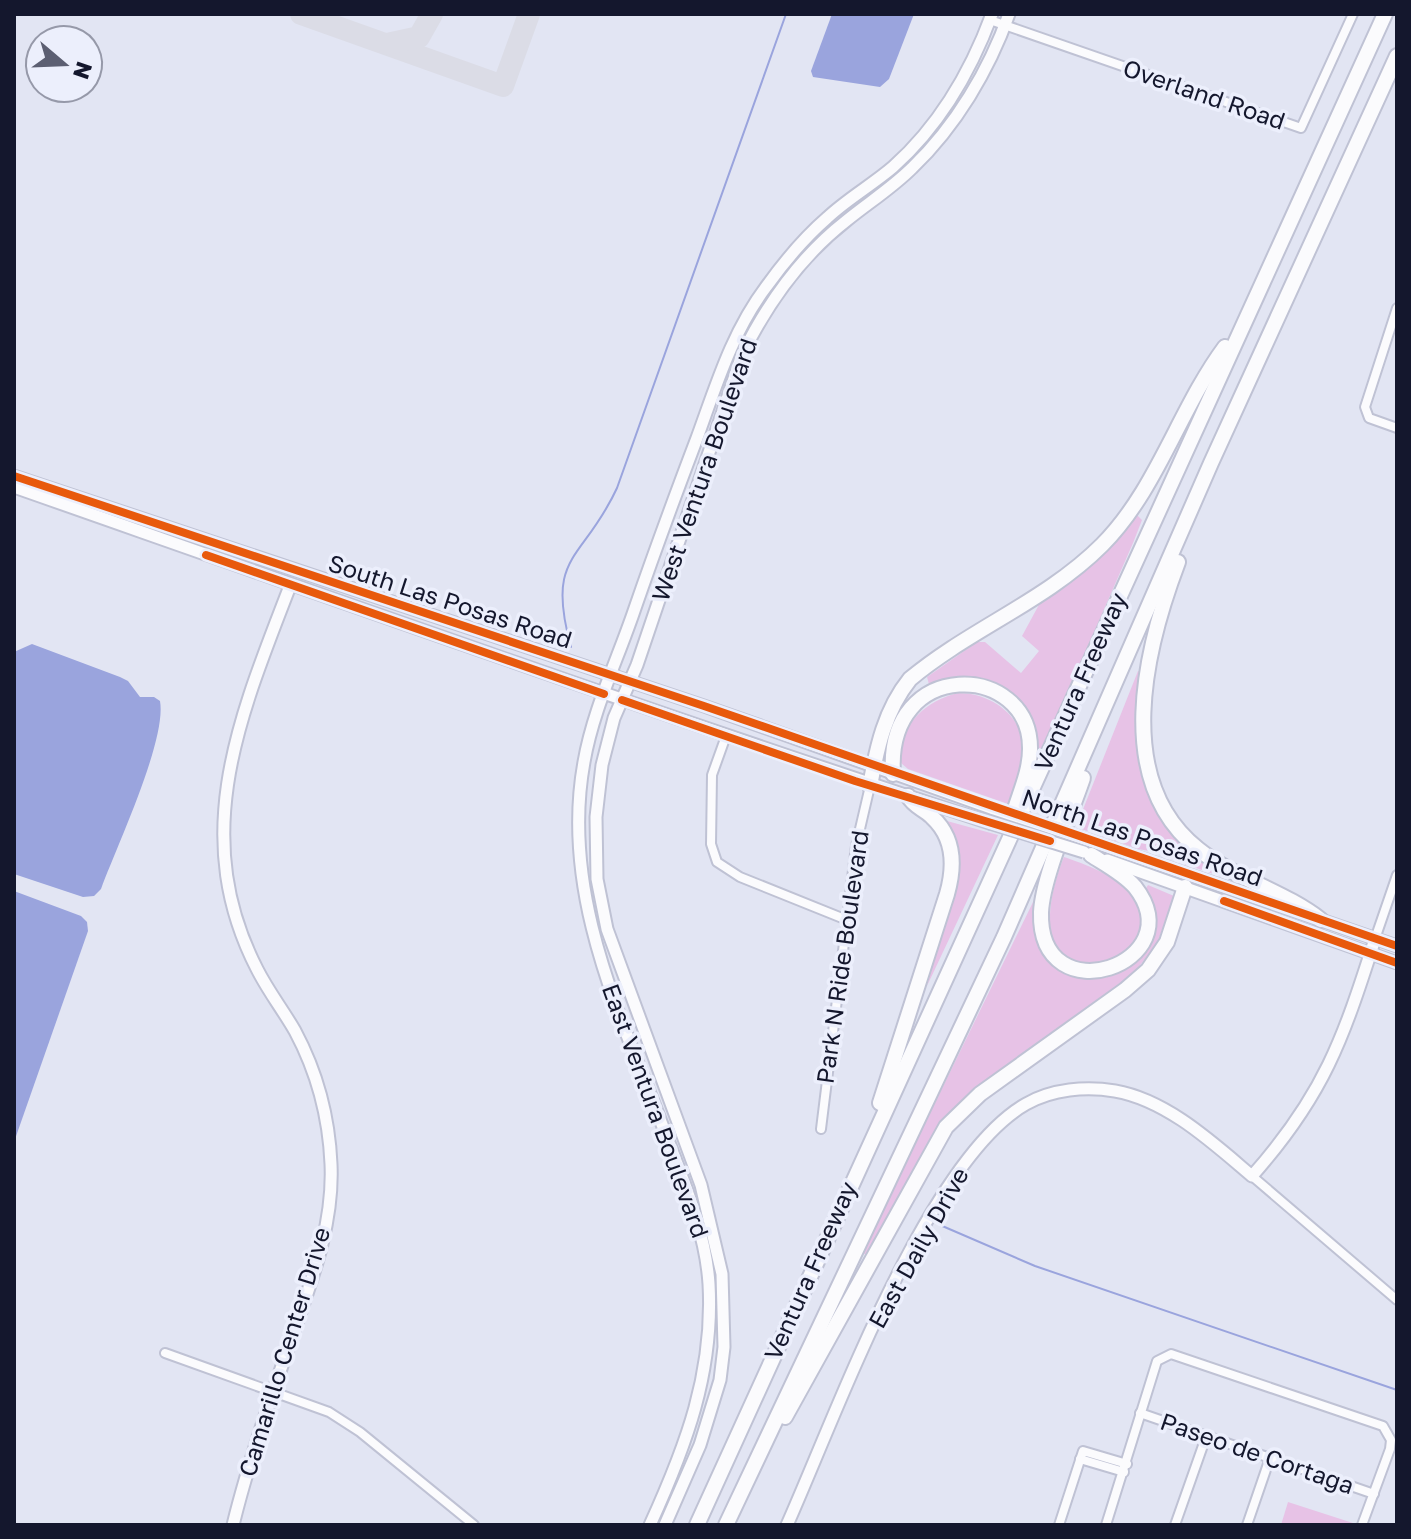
<svg xmlns="http://www.w3.org/2000/svg" width="1411" height="1539" font-family="'Golos Text',sans-serif">
<style>
.green{fill:#e7c2e6}
.water{fill:#9aa4dd}
.lines{fill:none;stroke-linecap:round;stroke-linejoin:round}
.stream{stroke:#9aa4dd;stroke-width:2}
.taxiway{stroke:#dbdce6;stroke-width:22}
.street-casing{stroke:#bfc2d4;stroke-width:12}
.secondary-casing{stroke:#bfc2d4;stroke-width:15}
.highway-casing{stroke:#bfc2d4;stroke-width:18}
.street{stroke:#fbfbfd;stroke-width:8}
.secondary{stroke:#fbfbfd;stroke-width:11}
.highway{stroke:#fbfbfd;stroke-width:14}
.secondary-bridge-casing{stroke:#bfc2d4;stroke-width:15;stroke-linecap:butt}
.secondary-bridge{stroke:#fbfbfd;stroke-width:11}
.cycleway-casing{stroke:#eceffc;stroke-width:13}
.cycleway{stroke:#e8590c;stroke-width:8}
.labels{text-anchor:middle;stroke-width:7;stroke-linejoin:round;paint-order:stroke}
.street-label{font-size:24px;fill:#14172d;stroke:#eceffc}
</style>
<rect width="100%" height="100%" fill="#e2e5f3"/>
<g class="green">
<polygon points="1136,514 1142,520 1133,543 1043,749 1034,747 1008,697 930,688 927,677 977,642 985,642 1021,673 1039,651 1022,636 1041,601"/>
<polygon points="1138,671 1141,672 1150,789 1221,872 1220,876 1175,861 1166,854 1138,849 1076,827"/>
<path d="M958,693C993,693 1026,718 1024,755C1023,771 1015,790 1011,805L908,769L901,763C897,726 925,701 958,693Z"/>
<polygon points="947,821 998,835 927,986 946,913"/>
<path d="M1064,857C1097,868 1155,890 1139,936C1136,945 1125,954 1118,961C1109,962 1096,967 1087,966C1032,961 1051,888 1064,857Z"/>
<path d="M1148,885L1174,896L1157,944L1133,974L962,1101L952,1112L869,1257L863,1253L872,1232L1034,900L1039,901L1044,943C1057,953 1074,973 1089,977C1111,984 1144,961 1150,940C1154,926 1150,903 1145,890Z"/>
<polygon points="1288,1502 1356,1524 1281,1525"/>
</g>
<g class="water">
<polygon points="832,14 914,14 889,79 880,87 813,77 811,71"/>
<path d="M32,644L120,677L128,681L140,697H154L160,701C167,740 116,848 101,889L94,896L83,897L14,874V652Z"/>
<polygon points="14,891 81,916 87,922 88,931 14,1142"/>
</g>
<g class="lines">
<g class="stream">
<path d="M571,647C545,553 583,562 617,488L786,14"/>
<polyline points="940,1225 1035,1266 1397,1390"/>
</g>
<g class="taxiway">
<polyline points="301,14 503,86 529,14"/>
<polyline points="387,44 419,37 432,14"/>
</g>
<defs>
<g id="street">
<polyline points="990,20 1301,128 1353,14"/>
<polyline points="1397,308 1365,407 1369,418 1397,428"/>
<polyline points="726,736 712,775 711,844 717,862 740,877 847,920"/>
<polyline points="1375,939 1397,875"/>
<polyline points="821,1129 856,846 870,786"/>
<polyline points="1252,1176 1397,1300"/>
<polyline points="165,1353 329,1412 360,1432 474,1525"/>
<polyline points="1140,1413 1374,1494"/>
<polyline points="1080,1459 1124,1472"/>
<polyline points="1059,1525 1083,1451 1127,1464"/>
<polyline points="1106,1525 1157,1361 1171,1354 1383,1426 1391,1440 1390,1449 1362,1525"/>
<polyline points="1175,1525 1206,1437"/>
<polyline points="1247,1525 1270,1458"/>
</g>
<g id="secondary">
<polyline points="14,476 704,706 994,809"/>
<path d="M14,487C339,601 663,716 990,823"/>
<polyline points="1091,841 1397,946"/>
<polyline points="1107,860 1397,963"/>
<path d="M233,1525C248,1464 268,1405 289,1346C309,1287 334,1228 331,1164C329,1118 317,1072 295,1031C283,1010 268,991 257,969C188,835 240,716 290,586"/>
<path d="M650,1525C686,1446 714,1372 709,1284C706,1237 688,1192 671,1148C625,1024 559,898 584,762C593,710 617,661 634,611C654,553 675,496 697,438C716,386 732,332 766,287C784,262 804,238 827,218C847,199 872,185 893,167C939,126 971,71 992,14"/>
<path d="M665,1525L700,1445L720,1380L724,1347L722,1274L701,1185L607,929L597,879L596,817L602,765L614,718L637,665L742,355C767,304 800,257 846,221C868,203 892,188 912,168C956,126 989,70 1009,14"/>
<path d="M787,1525C835,1418 927,1160 1026,1104C1052,1089 1086,1086 1115,1091C1167,1100 1213,1143 1252,1176C1324,1095 1343,1039 1375,939"/>
</g>
<g id="highway">
<path d="M1178,562C1145,649 1112,781 1198,849C1235,879 1284,891 1321,920"/>
<path d="M893,774C885,656 1031,662 1030,749C1030,770 1021,790 1015,809"/>
<path d="M1083,778C1071,814 1043,876 1041,912C1038,1018 1195,963 1135,887C1124,874 1105,864 1091,855"/>
<path d="M870,786C877,747 885,710 910,679C970,629 1046,601 1102,545C1157,490 1179,409 1225,347"/>
<path d="M880,1103L947,894C955,866 955,838 932,817C923,808 914,807 908,796"/>
<polyline points="785,1417 946,1127 980,1094 1125,990 1148,970 1167,942 1185,887"/>
<polyline points="697,1525 1385,14"/>
<polyline points="726,1525 1004,937 1211,463 1397,56"/>
</g>
</defs>
<use href="#street" class="street-casing"/>
<use href="#secondary" class="secondary-casing"/>
<use href="#highway" class="highway-casing"/>
<use href="#street" class="street"/>
<use href="#secondary" class="secondary"/>
<use href="#highway" class="highway"/>
<defs>
<g id="secondary-bridge">
<polyline points="994,809 1091,841"/>
<polyline points="990,823 1084,852"/>
</g>
</defs>
<use href="#secondary-bridge" class="secondary-bridge-casing"/>
<use href="#secondary-bridge" class="secondary-bridge"/>
<defs>
<g id="cycleway">
<polyline points="14,476 704,706 1397,946"/>
<polyline points="206,555 604,694"/>
<polyline points="622,700 855,781 1050,841"/>
<polyline points="1224,901 1397,963"/>
</g>
</defs>
<use href="#cycleway" class="cycleway-casing"/>
<use href="#cycleway" class="cycleway"/>
</g>
<g class="labels">
<g class="street-label">
<text transform="translate(1204 95) rotate(19)" y="8">Overland Road</text>
<text transform="translate(705 470) rotate(-71)" y="8">West Ventura Boulevard</text>
<text transform="translate(450 602) rotate(18)" y="8">South Las Posas Road</text>
<text transform="translate(1081 682) rotate(-66)" y="8">Ventura Freeway</text>
<text transform="translate(1142 838) rotate(19)" y="8">North Las Posas Road</text>
<text transform="translate(843 957) rotate(-82)" y="8">Park N Ride Boulevard</text>
<text transform="translate(655 1111) rotate(70)" y="8">East Ventura Boulevard</text>
<text transform="translate(919 1248) rotate(-61)" y="8">East Daily Drive</text>
<text transform="translate(811 1271) rotate(-66)" y="8">Ventura Freeway</text>
<text transform="translate(285 1352) rotate(-73)" y="8">Camarillo Center Drive</text>
<text transform="translate(1257 1454) rotate(19)" y="8">Paseo de Cortaga</text>
</g>
</g>
<rect width="1411" height="1539" fill="none" stroke="#14172d" stroke-width="32"/>
<g transform="translate(64 64) rotate(109)"><circle r="38" fill="#eceffc" stroke="#9699a9" stroke-width="2"/>
<path d="M0-6L14 30L0 20L-14 30Z" fill="#5c5f72"/>
<text y="-12" font-size="22" font-weight="bold" text-anchor="middle" fill="#14172d">N</text>
</g>
</svg>
